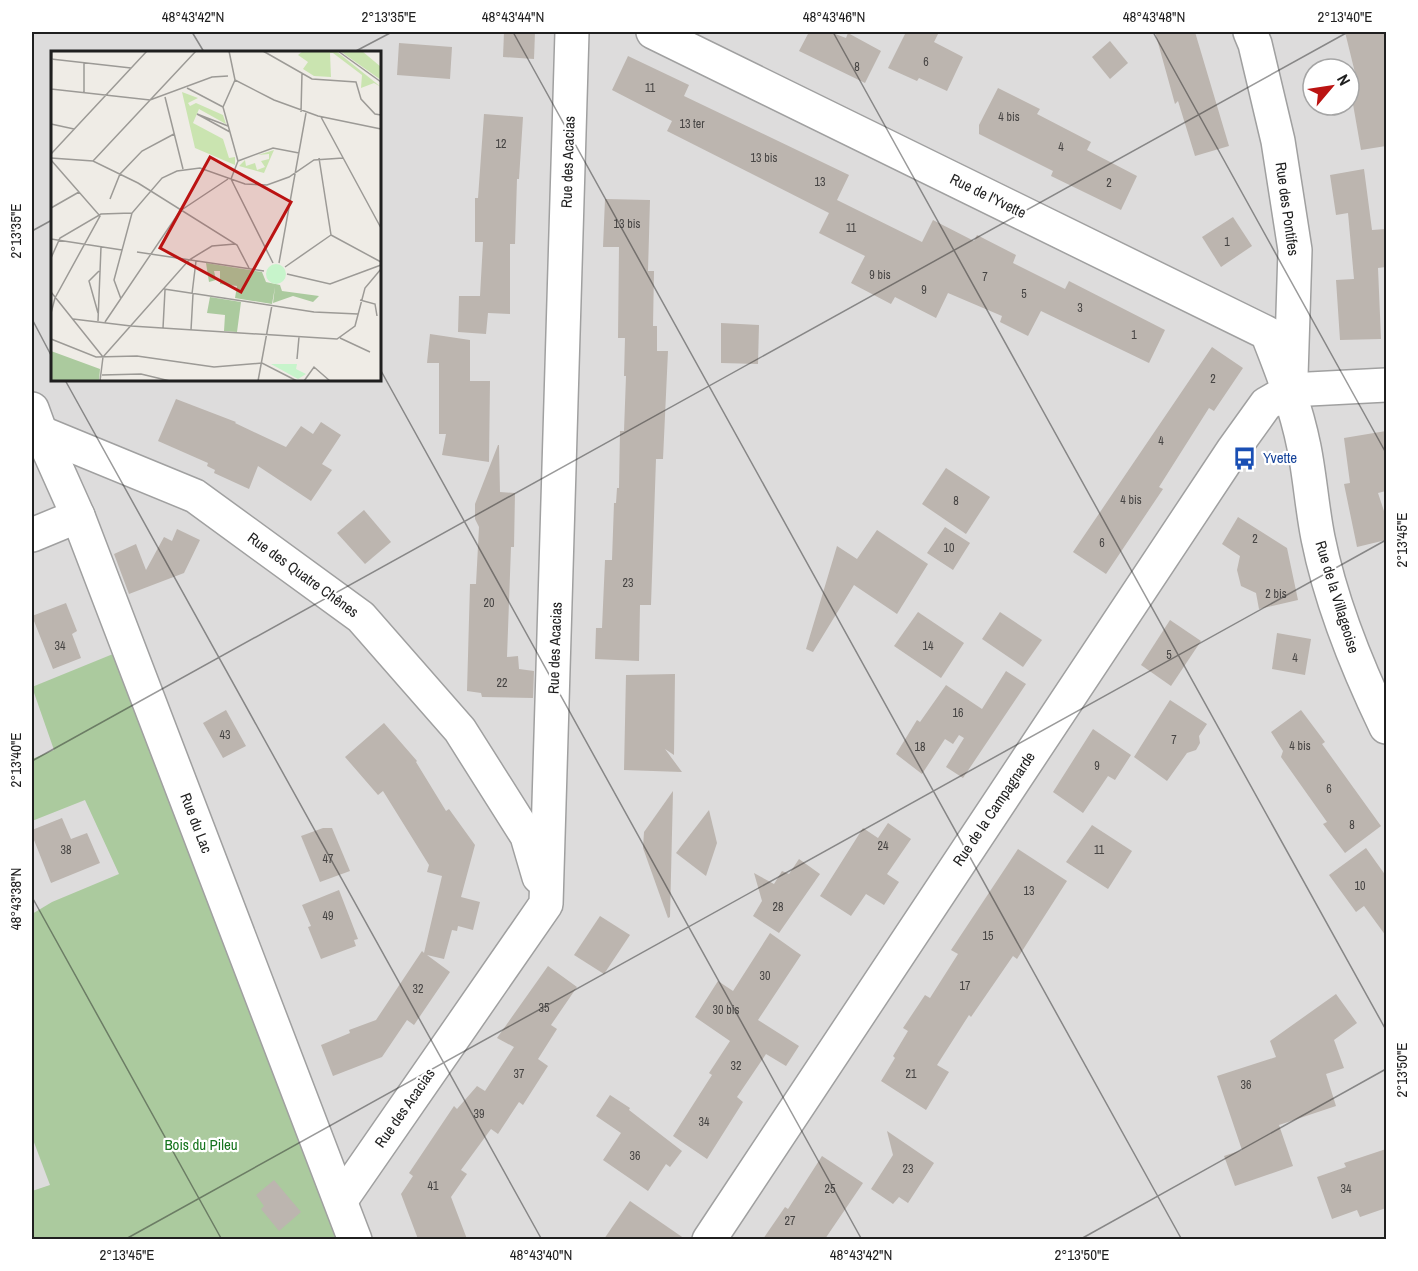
<svg xmlns="http://www.w3.org/2000/svg" width="1418" height="1271" font-family="'Archivo Narrow',sans-serif">
<style>
.residential{fill:#dddcdc;fill-rule:evenodd}
.forest{fill:#abca9e}
.building{fill:#bcb5af}
.lines{fill:none;stroke-linecap:round;stroke-linejoin:round}
.minor-casing{stroke:#a0a0a0;stroke-width:36}
.minor{stroke:#fff;stroke-width:33}
.ticks{fill:none;stroke:#1f1f1f;stroke-width:1.5;stroke-opacity:0.45}
.labels{text-anchor:middle;stroke-width:4.5;stroke-linejoin:round;paint-order:stroke}
.number-label{font-size:12px;fill:#464443}
.street-label{font-size:15px;fill:#1f1f1f;stroke:#fff}
.transit-label{font-size:15px;fill:#164399;stroke:#fff;text-anchor:start}
.park-label{font-size:15px;fill:#16741e;stroke:#fff}
.inset-road{fill:none;stroke:#9c9a96;stroke-width:1.5}
.view{fill:#bb1312;fill-opacity:0.15;stroke:#bb1312;stroke-width:3}
.inset-edge{fill:none;stroke:#1f1f1f;stroke-width:3}
.neatline{fill:none;stroke:#1f1f1f;stroke-width:2}
.ticks-label{font-size:15px;text-anchor:middle;fill:#1f1f1f}
</style>
<rect width="100%" height="100%" fill="#efece6"/>
<path class="residential" d="M32,32H1386V1239H32ZM52,52H380V380H52ZM1313,69H1349V105H1313Z"/>
<polygon class="forest" points="113,654 337,1239 32,1239 32,1191 50,1185 32,1137 32,914 52,902 119,874 85,800 32,821 32,759 54,750 32,687"/>
<g class="building">
<polygon points="504,32 535,32 534,59 503,57"/>
<polygon points="809,32 830,32 846,38 848,33 881,51 865,83 799,51"/>
<polygon points="906,32 939,32 934,42 963,57 947,91 919,78 917,81 888,68"/>
<polygon points="1155,32 1195,32 1229,146 1195,156 1178,101 1175,104"/>
<polygon points="1345,32 1386,32 1386,146 1361,150 1350,87 1358,85"/>
<polygon points="1110,41 1128,63 1110,79 1092,57"/>
<polygon points="399,43 452,47 450,79 397,75"/>
<polygon points="628,56 689,85 684,96 849,175 837,200 922,242 933,220 974,241 977,235 1016,255 1013,263 1065,289 1069,281 1165,330 1149,363 1041,311 1028,336 1000,322 1002,316 948,293 936,318 895,297 891,304 851,283 865,256 819,233 829,213 667,131 672,121 612,90"/>
<polygon points="998,88 1040,109 1037,114 1091,142 1087,150 1137,176 1121,210 1051,176 1053,171 979,134 979,125"/>
<polygon points="484,114 523,117 519,179 517,179 515,244 510,244 510,314 488,313 486,334 458,332 459,296 480,296 483,242 475,242 475,198 478,198"/>
<polygon points="1364,169 1372,230 1386,229 1386,267 1378,268 1381,339 1340,340 1336,280 1354,279 1348,213 1336,215 1330,175"/>
<polygon points="605,199 650,200 648,271 654,271 653,326 657,326 657,351 668,351 663,459 656,459 651,605 640,605 639,661 595,659 596,628 602,628 605,560 612,560 614,503 616,503 617,488 619,488 620,431 624,431 626,376 624,376 625,338 618,338 619,247 603,247"/>
<polygon points="1233,217 1252,246 1221,267 1202,237"/>
<polygon points="721,323 759,325 758,364 721,363"/>
<polygon points="430,334 470,340 470,381 490,381 489,462 442,455 446,434 439,434 439,363 427,363"/>
<polygon points="1212,347 1243,368 1214,411 1209,408 1159,487 1163,489 1106,574 1073,552"/>
<polygon points="176,399 236,422 235,423 286,447 301,426 313,434 321,422 341,435 322,464 332,470 311,501 258,466 249,489 214,473 215,470 207,466 208,463 158,441"/>
<polygon points="1386,431 1386,491 1378,493 1386,517 1386,540 1357,547 1344,484 1350,483 1344,438"/>
<polygon points="498,445 499,445 500,492 515,493 514,547 511,547 507,657 518,656 519,669 534,671 533,698 482,697 481,693 467,691 470,584 476,584 479,527 475,519 475,504"/>
<polygon points="946,468 990,497 966,534 922,504"/>
<polygon points="364,510 391,542 365,564 337,533"/>
<polygon points="1238,517 1287,548 1298,600 1259,609 1256,593 1241,586 1237,570 1240,556 1222,544"/>
<polygon points="945,527 970,543 953,570 927,553"/>
<polygon points="177,529 200,540 184,573 129,594 114,554 136,544 146,570 164,537 172,541"/>
<polygon points="877,530 928,564 897,614 854,585 813,652 806,649 837,546 857,559"/>
<polygon points="66,603 77,631 72,634 81,658 53,669 32,616"/>
<polygon points="918,612 964,643 941,678 894,646"/>
<polygon points="1000,612 1042,640 1023,667 982,639"/>
<polygon points="1170,620 1201,641 1171,686 1141,665"/>
<polygon points="1277,633 1311,639 1305,675 1272,669"/>
<polygon points="1006,671 1026,684 963,778 946,767 964,738 959,735 953,744 945,739 922,774 896,754 917,720 920,722 946,685 982,709"/>
<polygon points="675,674 674,755 665,749 682,772 624,770 626,675"/>
<polygon points="1170,700 1207,724 1199,736 1200,743 1196,750 1187,753 1167,781 1134,757"/>
<polygon points="226,710 246,746 223,758 203,723"/>
<polygon points="1301,710 1325,742 1322,744 1381,826 1345,853 1323,824 1327,822 1281,757 1283,751 1271,732"/>
<polygon points="384,723 417,761 416,762 446,811 449,809 475,845 461,897 480,902 473,930 458,926 457,931 452,930 444,959 427,955 450,972 414,1025 407,1020 382,1057 333,1076 321,1045 350,1033 349,1030 376,1020 422,951 424,953 442,876 427,872 429,865 383,791 378,795 345,757"/>
<polygon points="1093,729 1131,755 1115,780 1108,776 1083,813 1053,792"/>
<polygon points="673,791 670,917 668,918 643,848 644,832"/>
<polygon points="709,810 717,843 706,876 676,853"/>
<polygon points="62,818 71,839 87,833 100,863 51,883 32,835 32,830"/>
<polygon points="888,823 911,839 887,874 899,882 884,905 866,894 851,916 820,896 863,828 878,838"/>
<polygon points="1092,825 1132,851 1108,889 1066,862"/>
<polygon points="323,828 332,828 350,871 320,882 301,836"/>
<polygon points="1366,848 1386,876 1386,936 1364,906 1356,912 1329,875"/>
<polygon points="1018,849 1067,881 1017,959 1013,956 971,1017 969,1015 937,1065 949,1072 926,1110 881,1081 895,1058 893,1056 908,1031 903,1028 925,995 930,998 958,954 951,950"/>
<polygon points="799,859 820,874 779,933 753,916 762,901 754,873 774,884 782,871 789,874"/>
<polygon points="339,890 358,939 354,940 356,946 321,959 308,927 311,926 302,905"/>
<polygon points="600,916 630,935 604,974 574,955"/>
<polygon points="770,933 801,955 758,1020 799,1046 786,1066 766,1054 737,1097 743,1102 707,1159 673,1136 712,1075 709,1073 730,1041 695,1017 718,981 733,991"/>
<polygon points="548,966 577,987 551,1025 557,1029 538,1059 548,1066 523,1105 519,1102 498,1134 491,1129 461,1170 467,1174 451,1197 467,1239 418,1239 401,1194 413,1176 409,1173 454,1106 457,1109 477,1086 485,1091 514,1047 497,1038"/>
<polygon points="1336,994 1357,1023 1334,1040 1344,1068 1326,1074 1336,1106 1279,1125 1293,1166 1235,1186 1224,1156 1242,1150 1217,1076 1276,1057 1270,1041"/>
<polygon points="610,1095 630,1108 629,1110 682,1151 670,1167 666,1164 648,1191 603,1160 621,1133 596,1116"/>
<polygon points="887,1131 934,1163 908,1203 899,1197 893,1204 871,1189 893,1155"/>
<polygon points="1386,1149 1386,1208 1360,1217 1357,1210 1332,1219 1317,1177 1346,1167 1344,1163"/>
<polygon points="822,1156 863,1183 825,1239 763,1239 785,1207 788,1209"/>
<polygon points="274,1180 301,1212 279,1231 261,1209 264,1206 256,1195"/>
<polygon points="630,1201 685,1239 604,1239"/>
</g>
<g class="lines">
<defs>
<g id="minor">
<path d="M653,32L1267,333C1282,371 1296,407 1304,447C1310,477 1312,508 1318,538C1331,603 1357,667 1386,727"/>
<polyline points="1250,32 1255,44 1278,141 1295,250 1291,376"/>
<polyline points="32,409 40,431 78,516 355,1240"/>
<polyline points="32,429 195,496 361,617 460,730 527,836 539,877"/>
<polyline points="32,535 78,516"/>
<polyline points="341,1200 546,904 572,32"/>
<polyline points="709,1240 1233,450 1266,404 1290,390 1386,385"/>
</g>
</defs>
<use href="#minor" class="minor-casing"/>
<use href="#minor" class="minor"/>
</g>
<path class="ticks" d="M192,32L204,52M513,32L1182,1240M833,32L1386,1030M1153,32L1386,453M354,52L392,32M32,231L52,220M32,319L52,357M380,369L862,1240M65,380L542,1240M32,761L1348,32M32,897L222,1240M124,1240L1386,540M1079,1240L1386,1069"/>
<defs>
<symbol id="bus-bare" viewBox="-9 -9 18 18"><path d="M-5-6H5V4H4V6H2V4H-2V6H-4V4H-5ZM-3.5-4V0h7V-4ZM-3.5 1.2v1.5H-2V1.2ZM2 1.2v1.5H3.5V1.2Z" fill="#1a4fb4" stroke="#fff" stroke-width="2.5" paint-order="stroke"/></symbol>
</defs>
<g fill-rule="evenodd">
<use href="#bus-bare" x="1228" y="442" width="33" height="33"/>
</g>
<g class="labels">
<g class="number-label">
<text x="926" y="66">6</text>
<text x="857" y="71">8</text>
<text x="650" y="92">11</text>
<text x="1009" y="121">4 bis</text>
<text x="692" y="128">13 ter</text>
<text x="501" y="148">12</text>
<text x="1061" y="151">4</text>
<text x="764" y="162">13 bis</text>
<text x="820" y="186">13</text>
<text x="1109" y="187">2</text>
<text x="627" y="228">13 bis</text>
<text x="851" y="232">11</text>
<text x="1227" y="246">1</text>
<text x="880" y="279">9 bis</text>
<text x="985" y="281">7</text>
<text x="924" y="294">9</text>
<text x="1024" y="298">5</text>
<text x="1080" y="312">3</text>
<text x="1134" y="339">1</text>
<text x="1213" y="383">2</text>
<text x="1161" y="445">4</text>
<text x="1131" y="504">4 bis</text>
<text x="956" y="505">8</text>
<text x="1255" y="543">2</text>
<text x="1102" y="547">6</text>
<text x="949" y="552">10</text>
<text x="628" y="587">23</text>
<text x="1276" y="598">2 bis</text>
<text x="489" y="607">20</text>
<text x="60" y="650">34</text>
<text x="928" y="650">14</text>
<text x="1169" y="659">5</text>
<text x="1295" y="662">4</text>
<text x="502" y="687">22</text>
<text x="958" y="717">16</text>
<text x="225" y="739">43</text>
<text x="1174" y="744">7</text>
<text x="1300" y="750">4 bis</text>
<text x="920" y="751">18</text>
<text x="1097" y="770">9</text>
<text x="1329" y="793">6</text>
<text x="1352" y="829">8</text>
<text x="883" y="850">24</text>
<text x="66" y="854">38</text>
<text x="1099" y="854">11</text>
<text x="328" y="863">47</text>
<text x="1360" y="890">10</text>
<text x="1029" y="895">13</text>
<text x="778" y="911">28</text>
<text x="328" y="920">49</text>
<text x="988" y="940">15</text>
<text x="765" y="980">30</text>
<text x="965" y="990">17</text>
<text x="418" y="993">32</text>
<text x="544" y="1012">35</text>
<text x="726" y="1014">30 bis</text>
<text x="736" y="1070">32</text>
<text x="519" y="1078">37</text>
<text x="911" y="1078">21</text>
<text x="1246" y="1089">36</text>
<text x="479" y="1118">39</text>
<text x="704" y="1126">34</text>
<text x="635" y="1160">36</text>
<text x="908" y="1173">23</text>
<text x="433" y="1190">41</text>
<text x="830" y="1193">25</text>
<text x="1346" y="1193">34</text>
<text x="790" y="1225">27</text>
</g>
<g class="street-label">
<text transform="translate(568 162) rotate(-88)" y="5">Rue des Acacias</text>
<text transform="translate(988 196) rotate(26)" y="5">Rue de l'Yvette</text>
<text transform="translate(1287 209) rotate(82)" y="5">Rue des Pontifes</text>
<text transform="translate(303 575) rotate(36)" y="5">Rue des Quatre Chênes</text>
<text transform="translate(1337 597) rotate(73)" y="5">Rue de la Villageoise</text>
<text transform="translate(555 648) rotate(-88)" y="5">Rue des Acacias</text>
<text transform="translate(994 809) rotate(-56)" y="5">Rue de la Campagnarde</text>
<text transform="translate(196 823) rotate(69)" y="5">Rue du Lac</text>
<text transform="translate(405 1108) rotate(-55)" y="5">Rue des Acacias</text>
</g>
<g class="transit-label">
<text x="1263" y="463">Yvette</text>
</g>
<g class="park-label">
<text x="201" y="1150">Bois du Pileu</text>
</g>
</g>
<g transform="translate(51 51)">
<rect width="330" height="330" fill="#efece6"/>
<path d="M252,0H285L330,36L323,32L310,37L311,24L282,2H279L280,26L263,25L252,18L257,11L247,4ZM289,0H311L330,16V29ZM131,41L147,47L137,52L139,55L145,52L172,64L175,73L148,58L142,72L172,88L178,107L184,106V114L144,97ZM223,99L213,122L188,115L194,109L195,115L204,112L206,119L214,116L210,110L218,108V103L207,104Z" fill="#cae4b0"/>
<path d="M155,212L211,221L215,231L229,234L231,240L268,245L262,251L242,245L222,252L224,236L221,253L184,247L186,235L169,233V220H163L165,229L158,231ZM159,246L190,251L186,281L173,280L174,264L156,262ZM0,300L49,318L48,330H0Z" fill="#abca9e"/>
<path d="M215 223a10 10 0 1 1 20 0a10 10 0 1 1-20 0ZM220,313H246L245,318L255,323L247,328Z" fill="#c7f4cb"/>
<path class="inset-road" d="M178,0L184,29L223,49L267,65L330,78M212,0L261,28L305,31L310,48L324,63L330,64M287,0L330,31M0,8L80,17M136,37L172,56M0,38L99,49L161,26L177,25M33,42V12M114,46L132,118M250,61L251,22M0,66L1,0M270,66L330,177M0,73L23,78M177,75L146,63L179,81M0,103L96,0M0,107L42,110L87,132L186,194L198,217M268,107L280,184M0,109L49,165L4,247L0,262M42,110L145,0M187,110L222,97L248,102M180,128L187,110L172,56L184,29M180,128L222,212M59,148L69,123L91,100L123,83M0,157L28,141M280,184L330,211M0,188L71,199M86,201L213,220M0,207L9,187L50,163L81,162M228,212L255,62M234,216L280,184M236,223L279,233L330,214M113,238L263,261L307,263M0,241L52,306M141,243L145,210M70,248L63,229L81,162L111,127L126,120L149,117L194,133L216,134L238,126L263,109L292,107M309,249L324,253L326,265M47,262L38,230L48,220M22,268L80,275L286,288L304,275L314,237L330,218M47,270L50,196M54,271L129,160L177,128M112,277L114,239M140,279L142,243M289,287L319,301M0,288L45,306L86,305L163,316L211,312L246,330M52,306L138,209L161,195L184,193M246,308L248,286M51,324L90,323L119,330M49,330L52,306M207,330L221,254M253,330L263,316L279,330"/>
<path class="view" d="M159,106L240,151L190,241L109,197Z"/>
<rect width="330" height="330" class="inset-edge"/>
</g>
<rect width="1418" height="1271" fill="none" stroke="#ffffff" stroke-width="66"/>
<g transform="translate(1331 87) rotate(61)"><circle r="28" fill="#ffffff" stroke="#a5a5a5" stroke-width="1.5"/>
<path d="M0-4.5L10 22L0 15L-10 22Z" fill="#bb1312"/>
<text y="-9" font-size="16" font-weight="bold" text-anchor="middle" fill="#1f1f1f">N</text>
</g>
<rect x="33" y="33" width="1352" height="1205" class="neatline"/>
<g class="ticks-label">
<text x="193" y="22">48°43'42"N</text>
<text x="389" y="22">2°13'35"E</text>
<text x="513" y="22">48°43'44"N</text>
<text x="834" y="22">48°43'46"N</text>
<text x="1154" y="22">48°43'48"N</text>
<text x="1345" y="22">2°13'40"E</text>
<text transform="translate(16 231) rotate(-90)" y="5">2°13'35"E</text>
<text transform="translate(1402 540) rotate(-90)" y="5">2°13'45"E</text>
<text transform="translate(16 760) rotate(-90)" y="5">2°13'40"E</text>
<text transform="translate(16 899) rotate(-90)" y="5">48°43'38"N</text>
<text transform="translate(1402 1070) rotate(-90)" y="5">2°13'50"E</text>
<text x="127" y="1260">2°13'45"E</text>
<text x="541" y="1260">48°43'40"N</text>
<text x="861" y="1260">48°43'42"N</text>
<text x="1082" y="1260">2°13'50"E</text>
</g>
</svg>
